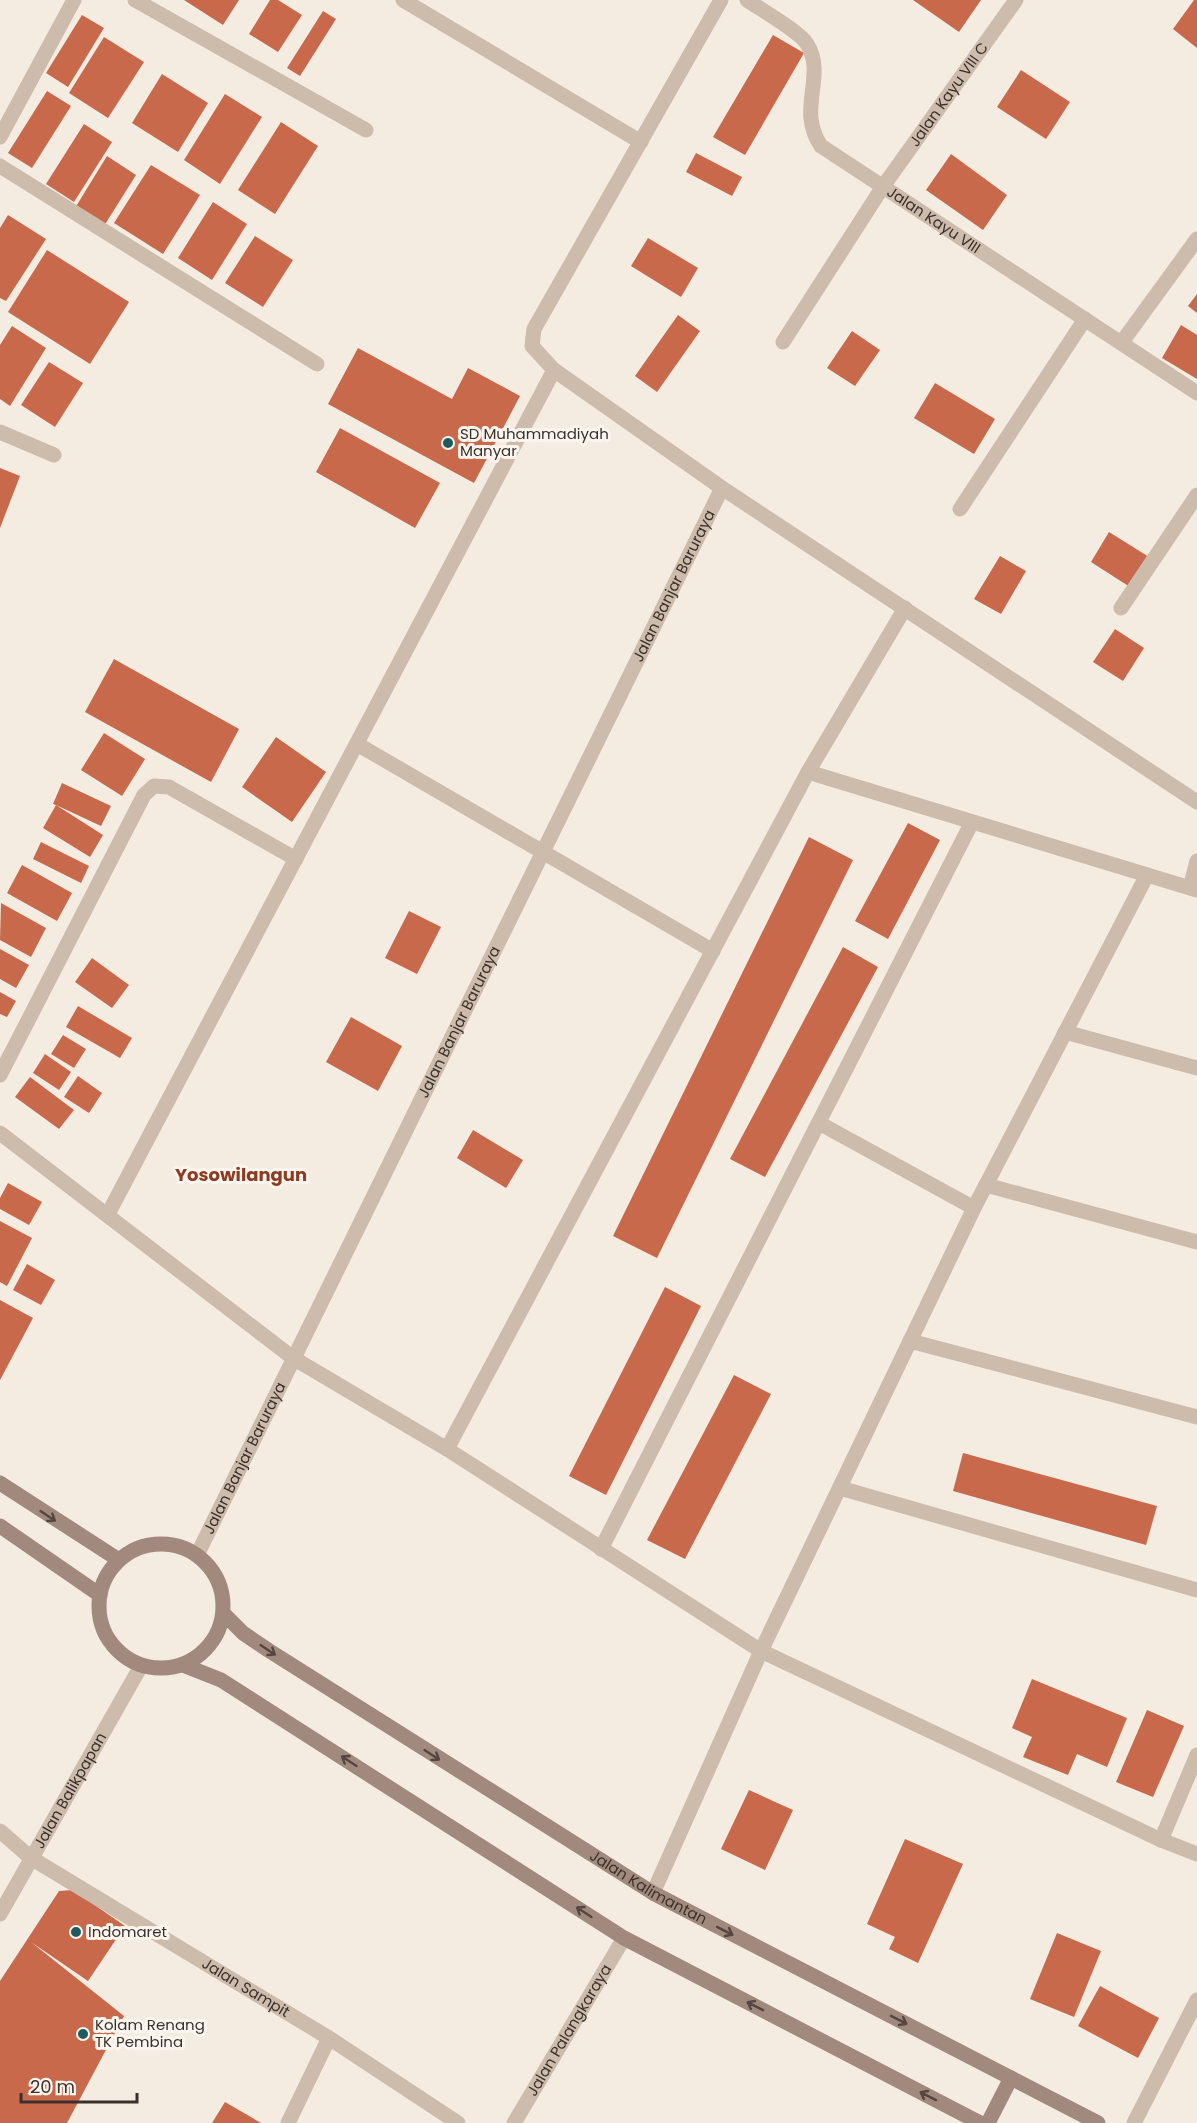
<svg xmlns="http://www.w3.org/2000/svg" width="1197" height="2123" font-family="Poppins,sans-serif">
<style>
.building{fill:#c8694b}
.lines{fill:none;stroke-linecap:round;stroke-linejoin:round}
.minor{stroke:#cdbbac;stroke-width:15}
.secondary{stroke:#a18a7d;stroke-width:15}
.oneway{stroke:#544640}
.poi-dot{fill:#1f5a5e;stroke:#fbf5ee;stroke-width:2}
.labels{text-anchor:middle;stroke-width:6;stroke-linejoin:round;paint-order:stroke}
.street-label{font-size:15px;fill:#3b302b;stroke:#fbf5ee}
.poi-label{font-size:15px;fill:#3b302b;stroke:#fbf5ee;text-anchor:start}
.quarter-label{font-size:18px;font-weight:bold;fill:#8c3b22;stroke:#fbf5ee}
</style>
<rect width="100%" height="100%" fill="#f4ebe1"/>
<g class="building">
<polygon points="184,0 239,0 223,25"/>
<polygon points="270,0 278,0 302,15 278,52 249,34"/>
<polygon points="913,0 981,0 959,32"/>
<polygon points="1194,0 1197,0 1197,48 1173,29"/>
<polygon points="323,11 336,19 300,76 287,68"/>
<polygon points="82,15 104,28 68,87 46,73"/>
<polygon points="773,35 804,53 745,155 713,137"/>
<polygon points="104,37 144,62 108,118 69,93"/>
<polygon points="1021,70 1070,102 1046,139 997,107"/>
<polygon points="162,74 208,103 178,152 132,123"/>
<polygon points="47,91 71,106 32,168 8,153"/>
<polygon points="225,94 262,117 220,184 184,160"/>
<polygon points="281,122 318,146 275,214 238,190"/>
<polygon points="84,124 112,142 74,202 46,184"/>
<polygon points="696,153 742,177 732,196 686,172"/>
<polygon points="951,154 1007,195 983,230 926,190"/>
<polygon points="107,156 136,175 104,226 75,208"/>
<polygon points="151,165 200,195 163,254 114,223"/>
<polygon points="213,202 247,224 212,280 178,258"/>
<polygon points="8,215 46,239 6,301 0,298 0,228"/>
<polygon points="255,236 293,260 263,307 225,283"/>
<polygon points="648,238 698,268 681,297 631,266"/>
<polygon points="47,250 129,302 90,364 8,312"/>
<polygon points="1197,294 1197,313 1188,306"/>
<polygon points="678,315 700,331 657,392 635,376"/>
<polygon points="1181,325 1197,335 1197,379 1162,358"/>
<polygon points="12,326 46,348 10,406 0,399 0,345"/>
<polygon points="852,331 880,350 855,386 827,368"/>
<polygon points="358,348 452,399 468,368 520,396 474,483 328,404"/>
<polygon points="49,362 83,383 55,427 21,405"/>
<polygon points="935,383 995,419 974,454 914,418"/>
<polygon points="340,428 440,483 415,528 316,472"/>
<polygon points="0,468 20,476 0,528"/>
<polygon points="1109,532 1149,557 1130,587 1091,562"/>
<polygon points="1000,556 1026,571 1001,614 974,599"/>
<polygon points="1115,629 1144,648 1123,681 1093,662"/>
<polygon points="114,659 239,729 211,782 85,712"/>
<polygon points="104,733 145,759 122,796 81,770"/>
<polygon points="276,737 326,772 292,822 242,787"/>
<polygon points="62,783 111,806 101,826 56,805 103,835 90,857 43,828 56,805 53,804"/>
<polygon points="908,823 940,840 888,939 855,921"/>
<polygon points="809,837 853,860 657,1258 613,1236"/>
<polygon points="41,842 89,866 81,883 33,859"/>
<polygon points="22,865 72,893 57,921 7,893"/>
<polygon points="1,903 46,928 31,957 0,940"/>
<polygon points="409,911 441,927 417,974 385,958"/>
<polygon points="843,947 878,967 765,1177 730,1159"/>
<polygon points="0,949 29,965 16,988 0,979"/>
<polygon points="92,958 129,985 112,1008 75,982"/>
<polygon points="0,992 16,1001 7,1017 0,1014"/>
<polygon points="78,1006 132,1038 120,1058 66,1027"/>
<polygon points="351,1017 402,1046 378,1091 326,1062"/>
<polygon points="63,1035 86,1049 74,1068 51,1054"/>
<polygon points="45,1054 71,1072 59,1090 33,1073"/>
<polygon points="78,1076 102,1093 89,1113 64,1097"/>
<polygon points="30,1077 74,1110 59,1129 15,1097"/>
<polygon points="473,1130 523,1160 506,1188 457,1158"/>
<polygon points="8,1183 42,1202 29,1225 0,1209 0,1198"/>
<polygon points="0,1221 32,1238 7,1286 0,1282"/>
<polygon points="27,1264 55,1280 41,1305 13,1290"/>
<polygon points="665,1287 701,1306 606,1495 569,1476"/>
<polygon points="0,1300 33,1318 0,1380"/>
<polygon points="734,1375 771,1394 685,1559 647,1540"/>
<polygon points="963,1453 1157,1506 1146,1545 953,1491"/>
<polygon points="1032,1679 1127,1718 1107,1767 1077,1754 1068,1775 1023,1757 1032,1737 1012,1728"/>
<polygon points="1147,1710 1184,1726 1153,1797 1116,1782"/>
<polygon points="749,1790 793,1810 765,1870 721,1849"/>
<polygon points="905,1839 963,1864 918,1963 889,1949 895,1937 867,1924"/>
<polygon points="73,1890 125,1926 88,1981 31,1942 124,2016 67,2123 0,2123 0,1981 59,1891"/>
<polygon points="1057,1933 1101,1951 1074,2017 1030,1999"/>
<polygon points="1100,1986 1159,2018 1138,2058 1078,2026"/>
<polygon points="225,2102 261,2123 212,2123"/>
</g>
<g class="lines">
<g class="minor">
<polyline points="135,0 366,130"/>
<polyline points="403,0 641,142"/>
<polyline points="721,0 534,329 532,346 554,370 722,488 1197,802"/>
<path id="s1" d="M747,0C760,9 800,32 807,44C827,76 796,109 821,146L1197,393"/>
<polyline points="0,137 74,0"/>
<polyline points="0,166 317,364"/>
<path id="s2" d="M783,342L882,188L1016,0"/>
<polyline points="1122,342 1197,239"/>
<polyline points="0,432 54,455"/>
<polyline points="960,509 1085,319"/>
<polyline points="1121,608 1197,495"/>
<polyline points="357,744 713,951"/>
<polyline points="808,772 1197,890"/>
<polyline points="1190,888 1197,861"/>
<polyline points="1065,1032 1197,1068"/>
<polyline points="0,1075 144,795 154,786 169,787 296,859"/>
<polyline points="819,1123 974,1208"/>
<polyline points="0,1133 293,1358 447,1449 761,1651 1161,1840 1197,1854"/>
<polyline points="986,1185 1197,1242"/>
<polyline points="108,1214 554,370"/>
<polyline points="910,1341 1197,1417"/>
<polyline points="447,1449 808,772 905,608"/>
<polyline points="840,1488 1197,1590"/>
<polyline points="601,1549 972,822"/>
<path id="s3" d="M197,1555L722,488"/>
<path id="s4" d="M0,1831L31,1858L329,2038L458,2123"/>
<polyline points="1161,1840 1197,1755"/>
<polyline points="653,1893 761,1651 974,1208 1147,875"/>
<path id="s5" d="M0,1914L141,1666"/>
<polyline points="288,2123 329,2038"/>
<path id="s6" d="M514,2123L624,1938"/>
<polyline points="1134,2123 1197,2000"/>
</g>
<g class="secondary">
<polyline points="0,1483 119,1560"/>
<polyline points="0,1526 100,1595"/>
<circle cx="161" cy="1606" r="62"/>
<path id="s7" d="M223,1613L243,1633L268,1650L653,1893L1098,2123"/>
<polyline points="183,1665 221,1680 624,1938 980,2123"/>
<polyline points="988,2123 1011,2078"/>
</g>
</g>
<defs><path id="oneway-shaft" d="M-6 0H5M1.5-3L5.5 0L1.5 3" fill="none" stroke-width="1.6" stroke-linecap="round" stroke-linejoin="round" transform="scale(1.5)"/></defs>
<g class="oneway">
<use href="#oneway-shaft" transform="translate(48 1516) rotate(34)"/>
<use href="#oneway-shaft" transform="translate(268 1650) rotate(34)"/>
<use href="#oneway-shaft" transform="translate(432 1755) rotate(33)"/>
<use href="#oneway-shaft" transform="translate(349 1761) rotate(-147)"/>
<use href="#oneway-shaft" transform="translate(584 1912) rotate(-147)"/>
<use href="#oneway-shaft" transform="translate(725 1931) rotate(27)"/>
<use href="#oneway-shaft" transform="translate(755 2006) rotate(-153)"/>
<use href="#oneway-shaft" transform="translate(899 2020) rotate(27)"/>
<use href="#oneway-shaft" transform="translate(928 2096) rotate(-153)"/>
</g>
<g class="poi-dot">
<circle cx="448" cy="443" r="6"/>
<circle cx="76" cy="1932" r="6"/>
<circle cx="83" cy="2034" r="6"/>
</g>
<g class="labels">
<g class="street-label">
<text dy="5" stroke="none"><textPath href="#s2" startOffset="298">Jalan Kayu VIII C</textPath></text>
<text dy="5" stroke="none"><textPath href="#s1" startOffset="315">Jalan Kayu VIII</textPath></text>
<text dy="5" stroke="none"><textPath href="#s3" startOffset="1080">Jalan Banjar Baruraya</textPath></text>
<text dy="5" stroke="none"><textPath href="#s3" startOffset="594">Jalan Banjar Baruraya</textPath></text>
<text dy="5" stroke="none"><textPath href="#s3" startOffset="108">Jalan Banjar Baruraya</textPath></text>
<text dy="5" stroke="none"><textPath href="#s5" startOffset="142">Jalan Balikpapan</textPath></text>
<text dy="5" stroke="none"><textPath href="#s7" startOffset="507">Jalan Kalimantan</textPath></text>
<text dy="5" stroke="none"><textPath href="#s4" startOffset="292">Jalan Sampit</textPath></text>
<text dy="5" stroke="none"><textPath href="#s6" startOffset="108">Jalan Palangkaraya</textPath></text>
</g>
<g class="poi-label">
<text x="460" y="439">SD Muhammadiyah<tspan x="460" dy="17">Manyar</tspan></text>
<text x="88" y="1937">Indomaret</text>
<text x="95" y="2030">Kolam Renang<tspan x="95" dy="17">TK Pembina</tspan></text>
</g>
<g class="quarter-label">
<text x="241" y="1181">Yosowilangun</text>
</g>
</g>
<path d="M21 2093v9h116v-9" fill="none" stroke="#3b302b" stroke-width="3"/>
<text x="30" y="2093" font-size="18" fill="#3b302b" stroke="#fbf5ee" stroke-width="4.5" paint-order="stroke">20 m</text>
</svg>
